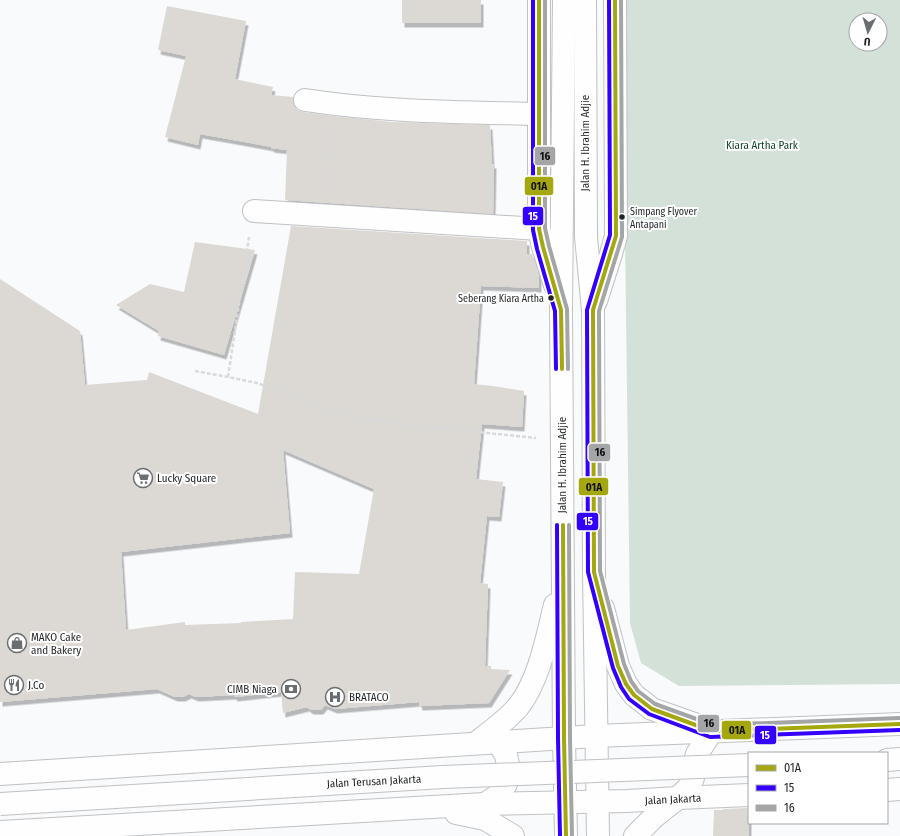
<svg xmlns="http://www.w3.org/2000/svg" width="900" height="836" font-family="'Fira Sans Condensed',sans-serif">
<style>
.green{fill:#d4e1d9;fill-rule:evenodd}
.building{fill:#dcd8d4;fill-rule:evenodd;filter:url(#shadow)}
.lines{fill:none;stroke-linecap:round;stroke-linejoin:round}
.minor-casing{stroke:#bfc1c3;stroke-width:24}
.major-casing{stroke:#bfc1c3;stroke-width:24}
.path{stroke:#d9dada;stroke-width:2.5;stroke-dasharray:4 2;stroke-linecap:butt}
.minor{stroke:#fefeff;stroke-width:22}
.major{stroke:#fefeff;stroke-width:22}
.major-bridge-casing{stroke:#bfc1c3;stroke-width:24;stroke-linecap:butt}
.major-bridge{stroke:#fefeff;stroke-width:22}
.bus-1-casing{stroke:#fff;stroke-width:7}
.bus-2-casing{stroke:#fff;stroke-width:7}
.bus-3-casing{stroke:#fff;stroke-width:7}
.bus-1{stroke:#a5a70f;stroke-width:4}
.bus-2{stroke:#30f;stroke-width:4}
.bus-3{stroke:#a4a5a6;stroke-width:4}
.bus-dot{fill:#1f2225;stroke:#fff;stroke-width:1.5}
.labels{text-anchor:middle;stroke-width:4;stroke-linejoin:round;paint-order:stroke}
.bus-label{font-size:10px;fill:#1f2225;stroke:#fff;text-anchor:start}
.street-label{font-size:11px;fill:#1f2225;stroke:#fff}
.park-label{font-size:11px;fill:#124529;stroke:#fff}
.poi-label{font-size:11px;fill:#1f2225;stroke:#fff;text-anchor:start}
.line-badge{stroke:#fff;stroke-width:1.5}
.badge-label{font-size:11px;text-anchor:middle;font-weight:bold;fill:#fff}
.pale-badge-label{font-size:11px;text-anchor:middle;font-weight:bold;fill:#111}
</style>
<defs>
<filter id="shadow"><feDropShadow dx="2.5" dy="4.5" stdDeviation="0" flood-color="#0004"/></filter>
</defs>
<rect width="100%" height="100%" fill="#f8fafc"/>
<path class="green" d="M622,0H900V684L679,686L641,663L630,623ZM856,20H880V44H856Z"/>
<g class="building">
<rect x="402" y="0" width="79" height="23"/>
<polygon points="167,6 246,21 235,79 273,87 271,95 293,97 293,99 294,105 297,110 303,112 333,116 392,122 490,125 492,164 494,164 493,214 285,200 287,150 271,148 272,147 200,134 198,145 165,137 186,56 158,50"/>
<path d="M291,226L527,241V254H532L539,275V288L481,286L474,384L493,386L524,391L522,427L482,424L476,479L503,482L499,517L487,516L480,583L488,584L485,666H491V669L510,670L489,703L420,706L419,702L335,709L325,705L321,710H311L307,707L283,713L281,692L235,697L234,695L196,697L189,694L183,697H175L157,689L0,702V279L80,331L85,385L147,380L149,372L258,414ZM283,450L374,489L359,574L295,572L293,619L241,622V623L185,625V622L126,630L121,552L290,533Z"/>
<polygon points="195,242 255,250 224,355 158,336 159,331 116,305 150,284 184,292"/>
<polygon points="749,808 749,836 713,836 714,810 723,810 723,809"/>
</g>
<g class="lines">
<defs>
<g id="minor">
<path d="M305,100C382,112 461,112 539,114"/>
<polyline points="254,211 539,229"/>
</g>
<g id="major">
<polyline points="539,0 539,229 543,247 555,285"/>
<polyline points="564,0 561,310 564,738 566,836"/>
<polyline points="585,0 586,237 593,310 594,572 598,836"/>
<polyline points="596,301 611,254 616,236 615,0"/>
<polyline points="603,608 618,666 626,684 634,695 652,709 703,727"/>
<path d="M476,743C490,732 506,721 518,707C539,681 547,637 555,605"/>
<polyline points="887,760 900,759"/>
<polyline points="0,774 596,736 900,724"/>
<polyline points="887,790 900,789"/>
<polyline points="485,804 497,796 506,784 509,770 506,755 498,742"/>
<polyline points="456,813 485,819 513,836"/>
<polyline points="0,832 432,807 485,804 627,801 678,798 749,795"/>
<polyline points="635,836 655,816 678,798 689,787 693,778 694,765 697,754 712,731"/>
</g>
</defs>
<use href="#minor" class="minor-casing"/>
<use href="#major" class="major-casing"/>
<g class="path">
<polyline points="322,190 324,129"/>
<polyline points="195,371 228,377 257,383 307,401 326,409 366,421 376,419 400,424 536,438"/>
<polyline points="228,377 249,237"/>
</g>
<use href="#minor" class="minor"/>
<use href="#major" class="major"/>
<defs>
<polyline id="major-bridge" points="0,804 443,777 749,765"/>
</defs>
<use href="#major-bridge" class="major-bridge-casing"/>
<use href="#major-bridge" class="major-bridge"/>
<defs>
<g id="bus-1">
<polyline points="539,0 539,229 543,247 561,310 562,369"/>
<polyline points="615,0 616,236 593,310 594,572 618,666 626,684 634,695 652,709 712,731 900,724"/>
<polyline points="563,525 564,738 566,836"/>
</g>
<g id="bus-2">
<polyline points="533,0 533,230 537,249 555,311 556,369"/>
<polyline points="609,0 610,235 587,310 588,572 613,668 621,687 629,699 649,714 710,737 900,730"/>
<polyline points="557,525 558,738 560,836"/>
</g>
<g id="bus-3">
<polyline points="545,0 545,228 549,246 567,309 568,369"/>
<polyline points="621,0 622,237 599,311 600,571 624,664 631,681 638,691 655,704 713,725 900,718"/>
<polyline points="569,525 570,738 572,836"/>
</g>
</defs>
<use href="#bus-1" class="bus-1-casing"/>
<use href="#bus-2" class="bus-2-casing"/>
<use href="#bus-3" class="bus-3-casing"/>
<use href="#bus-1" class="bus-1"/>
<use href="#bus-2" class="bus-2"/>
<use href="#bus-3" class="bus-3"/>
</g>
<defs>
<symbol id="supermarket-ring" viewBox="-11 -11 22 22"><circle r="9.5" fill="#fff" stroke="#6b6e70" stroke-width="1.5"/><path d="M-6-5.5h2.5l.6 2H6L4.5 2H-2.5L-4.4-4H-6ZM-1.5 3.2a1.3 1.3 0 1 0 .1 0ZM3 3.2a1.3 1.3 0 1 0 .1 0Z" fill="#6b6e70"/></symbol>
<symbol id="shop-ring" viewBox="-11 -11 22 22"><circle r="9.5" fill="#fff" stroke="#6b6e70" stroke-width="1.5"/><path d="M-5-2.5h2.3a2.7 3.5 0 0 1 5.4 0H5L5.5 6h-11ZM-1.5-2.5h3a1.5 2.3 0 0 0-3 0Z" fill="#6b6e70"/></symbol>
<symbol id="restaurant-ring" viewBox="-11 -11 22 22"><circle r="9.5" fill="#fff" stroke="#6b6e70" stroke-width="1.5"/><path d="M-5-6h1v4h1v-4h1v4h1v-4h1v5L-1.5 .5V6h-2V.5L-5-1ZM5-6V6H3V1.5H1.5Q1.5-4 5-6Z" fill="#6b6e70"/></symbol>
<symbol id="bank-ring" viewBox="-11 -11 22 22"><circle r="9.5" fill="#fff" stroke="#6b6e70" stroke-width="1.5"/><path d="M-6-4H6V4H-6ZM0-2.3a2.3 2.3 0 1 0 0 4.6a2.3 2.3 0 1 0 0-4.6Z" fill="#6b6e70"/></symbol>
<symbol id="hospital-ring" viewBox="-11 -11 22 22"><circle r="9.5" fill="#fff" stroke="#6b6e70" stroke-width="1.5"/><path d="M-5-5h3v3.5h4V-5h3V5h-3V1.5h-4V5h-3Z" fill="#6b6e70"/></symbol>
</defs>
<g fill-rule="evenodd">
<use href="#supermarket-ring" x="132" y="467" width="22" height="22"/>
<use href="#shop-ring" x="6" y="632" width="22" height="22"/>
<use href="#restaurant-ring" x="3" y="674" width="22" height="22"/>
<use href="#bank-ring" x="280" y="678" width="22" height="22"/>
<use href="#hospital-ring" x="324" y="686" width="22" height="22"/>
</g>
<g class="bus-dot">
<circle cx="622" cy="217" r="3.5"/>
<circle cx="551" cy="298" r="3.5"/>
</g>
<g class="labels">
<g class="bus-label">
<text x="630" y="215">Simpang Flyover<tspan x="630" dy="13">Antapani</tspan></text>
<text x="544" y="302" text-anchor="end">Seberang Kiara Artha</text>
</g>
<g class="street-label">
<text transform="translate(585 143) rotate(-90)" y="4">Jalan H. Ibrahim Adjie</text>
<text transform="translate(562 465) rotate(-90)" y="4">Jalan H. Ibrahim Adjie</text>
<text transform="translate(374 781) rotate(-3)" y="4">Jalan Terusan Jakarta</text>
<text transform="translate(673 799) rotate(-3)" y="4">Jalan Jakarta</text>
</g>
<g class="park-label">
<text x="762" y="149">Kiara Artha Park</text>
</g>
<g class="poi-label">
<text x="157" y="482">Lucky Square</text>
<text x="31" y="641">MAKO Cake<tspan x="31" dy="13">and Bakery</tspan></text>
<text x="28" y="689">J.Co</text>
<text x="277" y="693" text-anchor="end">CIMB Niaga</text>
<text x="349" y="701">BRATACO</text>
</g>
</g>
<g class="line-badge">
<rect x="534" y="146" width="22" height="20" rx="4" fill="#a4a5a6"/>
<rect x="524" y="176" width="30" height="20" rx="4" fill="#a5a70f"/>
<rect x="522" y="206" width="22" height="20" rx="4" fill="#30f"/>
<rect x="588" y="443" width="23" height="19" rx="4" fill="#a4a5a6"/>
<rect x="578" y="477" width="31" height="19" rx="4" fill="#a5a70f"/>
<rect x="576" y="512" width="23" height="19" rx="4" fill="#30f"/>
<rect x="697" y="714" width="23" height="19" rx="4" fill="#a4a5a6"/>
<rect x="721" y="720" width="31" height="20" rx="4" fill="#a5a70f"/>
<rect x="754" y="725" width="23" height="20" rx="4" fill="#30f"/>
</g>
<g class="badge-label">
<text x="533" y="220">15</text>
<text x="588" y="525">15</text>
<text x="765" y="739">15</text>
</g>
<g class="pale-badge-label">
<text x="545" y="160">16</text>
<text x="539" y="190">01A</text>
<text x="600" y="456">16</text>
<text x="594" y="491">01A</text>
<text x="709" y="727">16</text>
<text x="737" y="734">01A</text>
</g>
<rect x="748" y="752" width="140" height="72" fill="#ffffff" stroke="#a5a7a8"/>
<rect x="756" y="765" width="20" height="6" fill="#a5a70f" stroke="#a5a7a8"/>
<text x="784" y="772" font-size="12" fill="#1f2225">01A</text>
<rect x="756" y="785" width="20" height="6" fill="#3300ff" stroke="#a5a7a8"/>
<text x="784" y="792" font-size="12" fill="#1f2225">15</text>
<rect x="756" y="805" width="20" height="6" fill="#a4a5a6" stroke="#a5a7a8"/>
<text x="784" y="812" font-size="12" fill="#1f2225">16</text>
<g transform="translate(868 32) rotate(185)"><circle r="19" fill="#ffffff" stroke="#a5a7a8"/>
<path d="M0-3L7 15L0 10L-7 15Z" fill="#6b6e70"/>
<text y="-6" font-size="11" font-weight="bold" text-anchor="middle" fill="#1f2225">U</text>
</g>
</svg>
